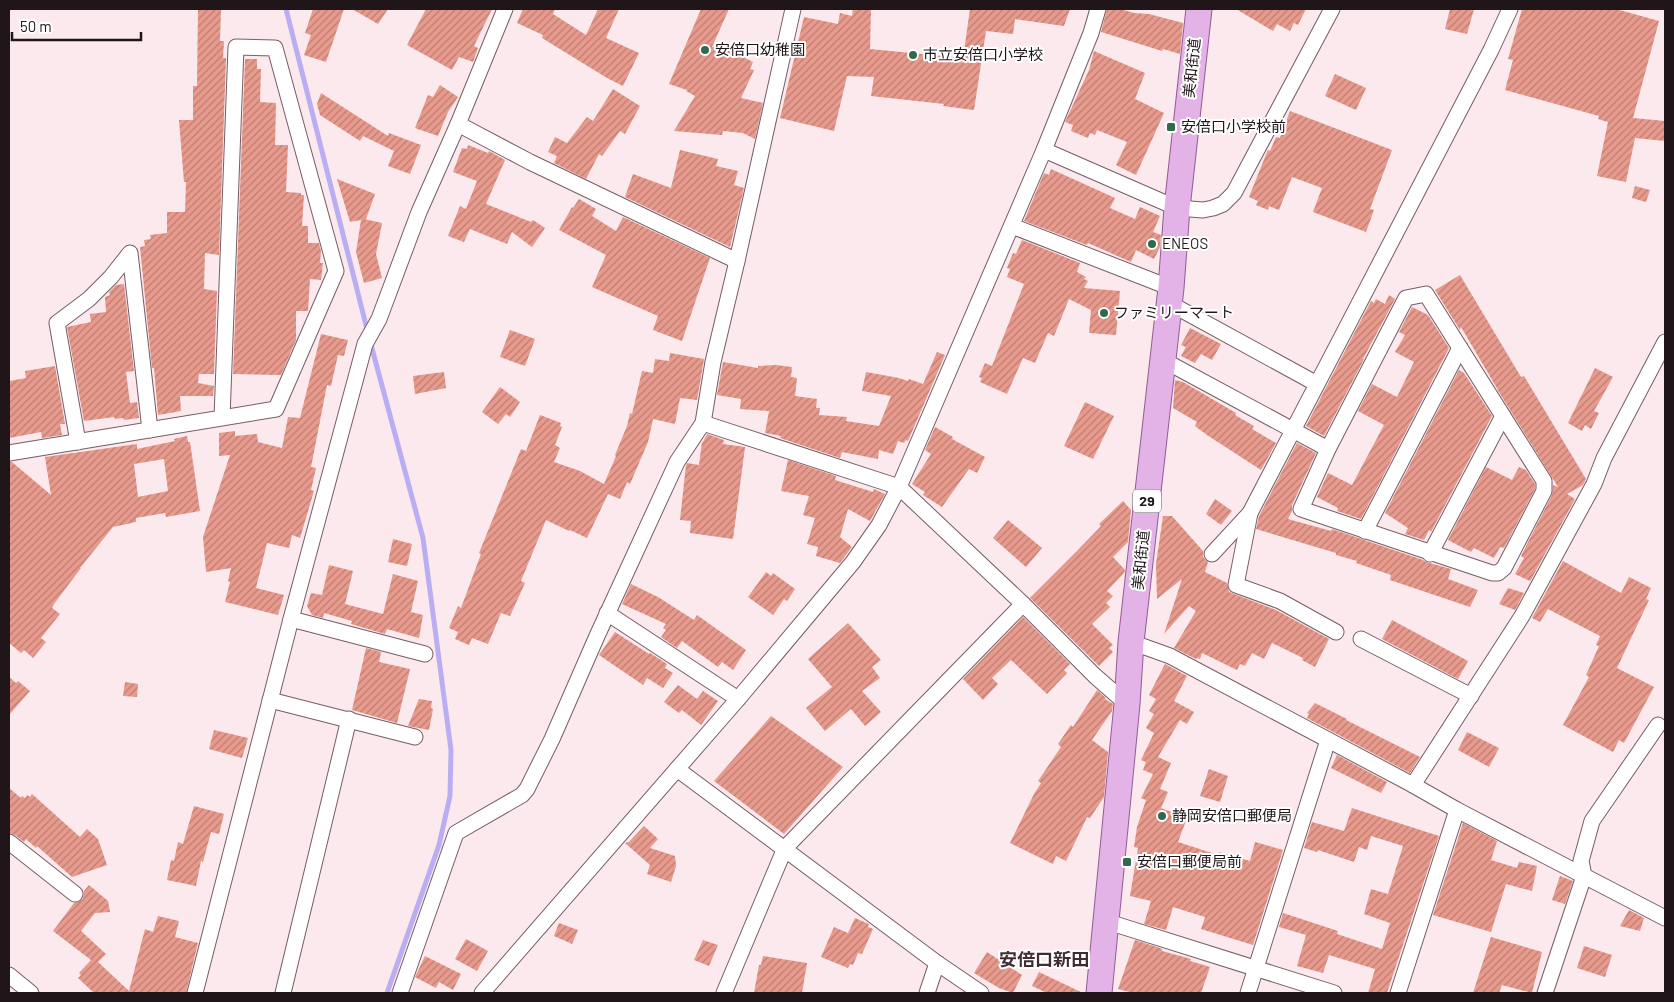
<svg xmlns="http://www.w3.org/2000/svg" width="1674" height="1002" font-family="Barlow,'Noto Sans JP',sans-serif">
<style>
.lines{fill:none;stroke-linecap:round;stroke-linejoin:round}
.stream{stroke:#baaef2;stroke-width:5}
.building{fill:url(#building-hatch);fill-rule:evenodd}
.street-casing{stroke:#765d65;stroke-width:17}
.primary-casing{stroke:#935b94;stroke-width:27}
.street{stroke:#fff;stroke-width:15}
.primary{stroke:#e3b3e7;stroke-width:25}
.poi-dot{fill:#32684e;stroke:#fff;stroke-width:2}
.labels{text-anchor:middle;stroke-width:4;stroke-linejoin:round;paint-order:stroke}
.shield{fill:#fff;stroke:#635c5e;stroke-width:1}
.shield-label{font-size:14px;font-weight:bold;fill:#201619}
.poi-label{font-size:15px;fill:#201619;stroke:#fff;text-anchor:start}
.street-label{font-size:15px;fill:#201619;stroke:#fff}
.quarter-label{font-size:18px;font-weight:bold;fill:#422c33;stroke:#fff}
</style>
<defs>
<pattern id="building-hatch" width="6" height="6" patternUnits="userSpaceOnUse" patternTransform="scale(1.25)"><rect width="6" height="6" fill="#e89a8d"/><path d="M-1 1l2-2M0 6l6-6M5 7l2-2" fill="none" stroke="#bc7d72"/></pattern>
</defs>
<rect width="100%" height="100%" fill="#fbe9ee"/>
<g class="lines">
<g class="stream">
<polyline points="286,9 368,333"/>
<polyline points="370,341 423,538 451,750 450,796 439,845 387,993"/>
</g>
</g>
<g class="building">
<polygon points="198,9 221,9 220,41 224,41 223,58 226,58 219,255 205,253 204,289 217,291 214,374 199,374 198,383 214,386 213,396 180,396 181,411 158,415 154,368 152,368 140,247 145,246 144,240 151,239 150,235 167,233 167,212 185,212 186,182 184,182 179,120 193,120 193,86 197,86"/>
<polygon points="313,9 344,9 326,62 304,55 311,35 305,33"/>
<polygon points="352,9 388,9 378,24"/>
<polygon points="426,9 492,9 474,46 478,48 473,62 459,57 452,70 407,45"/>
<polygon points="523,9 555,9 553,14 586,35 598,9 619,9 606,38 639,53 623,86 607,78 542,38 543,35 517,23"/>
<polygon points="701,9 729,9 712,47 739,43 744,45 748,51 745,58 753,62 750,69 754,70 741,98 763,103 755,139 743,133 723,131 722,135 674,131 695,96 686,91 687,90 669,84"/>
<polygon points="853,9 871,9 870,49 963,58 970,9 1070,9 1064,26 1015,19 1013,34 986,31 974,110 943,106 944,104 871,96 874,77 847,76 834,131 780,118 804,17 838,24 840,13 852,16"/>
<polygon points="1107,9 1120,9 1134,13 1149,14 1183,23 1180,54 1163,49 1162,51 1101,32"/>
<polygon points="1236,9 1306,9 1298,25 1294,23 1290,31 1277,24 1273,31"/>
<polygon points="1450,9 1474,9 1467,34 1445,29"/>
<polygon points="1522,9 1616,9 1659,21 1633,118 1665,121 1665,141 1635,138 1626,182 1597,176 1608,122 1598,119 1599,116 1505,90 1513,60 1508,59"/>
<polygon points="1094,51 1145,73 1135,99 1164,113 1136,175 1116,165 1127,142 1097,130 1095,135 1090,133 1088,138 1071,131 1073,125 1065,122 1089,70"/>
<polygon points="245,59 257,59 257,69 261,69 260,102 276,103 275,145 288,145 286,192 301,193 301,195 304,195 302,226 308,226 308,243 319,243 321,251 320,263 323,263 321,280 310,279 308,311 296,311 296,340 281,375 233,374"/>
<polygon points="1335,74 1366,88 1356,110 1325,96"/>
<polygon points="440,85 458,97 448,112 438,136 415,128 428,95 433,97"/>
<polygon points="613,89 640,106 625,134 620,131 602,156 599,154 586,179 554,163 557,156 548,152 555,137 567,143 587,117 593,121"/>
<polygon points="321,93 388,136 389,133 421,145 410,174 388,166 394,151 363,136 360,141 320,115 317,104"/>
<polygon points="1290,111 1392,150 1370,209 1374,210 1366,232 1313,212 1322,188 1292,177 1279,210 1269,206 1268,210 1256,205 1258,201 1249,197 1267,152 1268,150 1270,151 1276,137 1280,138"/>
<polygon points="468,145 488,153 489,151 505,160 486,204 531,222 533,220 545,228 532,247 512,232 507,244 470,229 464,242 448,236 460,206 466,209 477,181 453,172 462,148 467,149"/>
<polygon points="680,150 718,159 716,166 738,171 734,185 744,188 730,247 625,197 633,174 671,188"/>
<polygon points="1051,169 1115,198 1110,208 1135,219 1140,207 1160,216 1153,232 1161,235 1160,247 1154,259 1136,250 1131,262 1088,243 1087,245 1024,221 1044,173 1049,175"/>
<polygon points="337,179 375,194 366,219 364,219 382,223 376,254 382,278 364,283 356,252 361,220 350,222"/>
<polygon points="1635,186 1650,190 1646,202 1632,198"/>
<polygon points="579,199 596,209 592,216 616,231 623,217 710,258 682,341 653,330 658,316 592,287 606,255 559,230 572,207 573,208"/>
<polygon points="1022,240 1080,263 1077,272 1086,277 1084,279 1088,281 1084,288 1120,291 1116,335 1089,333 1091,310 1069,299 1054,336 1048,333 1035,363 1023,358 1007,394 980,382 982,378 979,377 985,363 992,366 1024,284 1007,277 1010,269 1007,268 1013,253 1016,254"/>
<polygon points="1460,275 1521,377 1524,376 1586,479 1583,485 1567,494 1575,499 1528,585 1530,581 1515,574 1524,558 1521,556 1552,495 1553,485 1558,487 1497,389 1498,390 1461,327 1460,330 1435,290"/>
<polygon points="124,284 134,371 126,372 130,403 137,402 139,418 124,420 123,418 115,419 114,417 84,421 67,327 91,322 90,314 106,312 105,297 110,295 109,292 116,285"/>
<polygon points="1389,295 1395,299 1363,359 1364,359 1324,436 1306,426 1371,301 1374,303 1376,299 1385,304"/>
<polygon points="1412,307 1428,315 1449,348 1361,519 1337,511 1338,508 1317,497 1328,473 1352,485 1384,425 1358,411 1372,384 1397,397 1414,362 1395,352 1405,335 1399,332"/>
<polygon points="1190,328 1221,344 1212,360 1201,354 1195,363 1181,356 1186,347 1181,345"/>
<polygon points="510,330 535,339 525,366 500,357"/>
<polygon points="321,334 348,340 344,356 338,355 331,386 327,385 311,467 316,468 311,490 314,491 300,538 292,535 289,548 267,543 256,588 284,595 278,615 225,602 230,582 228,581 231,568 206,572 203,537 230,455 219,456 219,433 235,431 235,436 257,434 258,442 282,448 288,417 300,418"/>
<polygon points="937,352 945,355 908,441 906,440 904,443 898,441 893,454 879,450 878,459 842,452 840,458 780,438 781,436 765,433 769,411 740,409 741,399 717,395 723,362 758,368 758,366 776,365 792,367 791,377 797,378 795,396 817,399 816,408 820,408 819,415 847,417 846,421 879,426 891,396 862,391 866,372 899,378 908,381 909,379 923,384"/>
<polygon points="670,353 704,359 697,400 680,398 675,424 653,419 648,442 630,484 627,482 620,499 608,494 587,538 570,530 569,531 546,520 521,581 525,583 510,616 501,613 488,644 472,638 469,645 455,639 458,632 449,628 458,606 461,608 481,554 479,553 521,449 526,451 540,415 561,423 560,426 562,427 555,445 560,448 554,462 580,471 604,484 616,456 615,455 627,426 630,413 632,414 642,371 653,373 655,359 669,361"/>
<polygon points="55,366 65,424 60,424 62,435 42,438 41,432 9,438 9,381 26,378 25,371"/>
<polygon points="1595,368 1613,377 1594,411 1599,413 1591,429 1585,425 1582,431 1568,423"/>
<polygon points="1459,370 1464,373 1492,416 1431,532 1429,530 1424,540 1405,534 1408,528 1385,513"/>
<polygon points="444,372 446,388 415,394 413,376"/>
<polygon points="1175,380 1183,382 1236,413 1235,415 1254,426 1252,429 1276,443 1261,470 1207,435 1195,426 1197,422 1173,408"/>
<polygon points="500,387 520,402 510,417 506,414 498,424 482,412"/>
<polygon points="1085,402 1114,416 1093,459 1064,446"/>
<polygon points="935,427 953,437 952,439 985,457 977,473 969,469 942,507 923,495 925,492 912,484 931,454 925,450"/>
<polygon points="707,434 724,440 723,444 745,447 733,539 690,533 691,521 680,520 686,465 687,463 699,465 702,442 703,442"/>
<path d="M187,436L188,442H190L200,511L166,517L165,513L136,518V522L113,527L80,568H81L54,604L52,608L60,614L41,638L46,642L33,658L24,650L21,653L9,643V462H12L51,495L45,457L137,444V449L175,441L174,439ZM164,459L168,491L138,497L134,464Z"/>
<polygon points="1297,443 1316,453 1292,505 1292,511 1288,519 1331,531 1332,529 1423,560 1426,562 1451,569 1448,579 1478,590 1470,607 1390,580 1391,575 1356,563 1357,561 1336,555 1336,553 1256,529 1259,516"/>
<polygon points="788,460 836,476 835,480 873,492 874,489 885,494 870,521 848,509 840,537 852,547 840,563 816,556 818,547 807,544 815,518 803,515 809,496 781,491"/>
<polygon points="1486,467 1512,480 1519,467 1526,470 1535,484 1535,489 1504,548 1500,547 1494,558 1474,548 1471,552 1448,540"/>
<polygon points="1215,499 1232,511 1221,525 1206,514"/>
<polygon points="1123,501 1131,510 1128,542 1113,557 1125,570 1124,573 1107,591 1113,596 1106,603 1110,607 1092,624 1113,645 1109,648 1113,652 1099,666 1030,598 1078,550 1101,526 1099,524"/>
<polygon points="1163,516 1172,516 1203,551 1203,557 1208,562 1205,572 1227,583 1229,592 1276,610 1329,639 1315,667 1302,660 1303,658 1272,643 1264,659 1252,653 1245,666 1240,664 1237,670 1202,653 1200,659 1197,658 1196,659 1174,648 1196,611 1189,606 1164,634 1182,579 1157,599 1156,564"/>
<polygon points="1008,520 1042,548 1026,567 993,538"/>
<polygon points="393,539 412,544 407,566 388,562"/>
<polygon points="1563,561 1621,593 1629,577 1651,588 1646,599 1649,600 1617,668 1654,687 1624,743 1619,740 1613,752 1563,725 1589,677 1586,675 1599,646 1596,645 1600,636 1548,609 1540,622 1532,618"/>
<polygon points="329,565 353,571 345,604 383,614 393,574 418,581 411,612 423,615 419,638 387,629 385,634 351,624 352,621 324,613 323,618 312,615 307,606 311,593 322,595"/>
<polygon points="766,572 771,576 773,573 795,589 787,601 784,599 773,615 748,597"/>
<polygon points="631,584 658,597 694,620 697,615 746,650 733,670 722,662 718,667 682,641 677,648 661,637 666,630 663,628 666,624 622,604"/>
<polygon points="1508,588 1524,593 1515,610 1499,604"/>
<polygon points="1023,617 1070,664 1064,670 1067,673 1047,694 1011,660 992,678 998,684 983,700 963,679"/>
<polygon points="1392,620 1468,661 1458,679 1382,639"/>
<polygon points="848,623 881,660 872,667 880,678 862,691 881,712 865,726 851,709 825,731 806,708 832,687 808,659"/>
<polygon points="615,632 649,654 650,653 667,664 665,668 673,673 663,688 647,678 643,685 599,655"/>
<polygon points="366,648 381,652 379,662 410,669 397,723 352,710"/>
<polygon points="1165,664 1187,676 1174,701 1194,712 1187,724 1180,720 1158,757 1171,763 1160,789 1168,792 1161,808 1187,818 1178,842 1218,855 1219,852 1250,861 1255,842 1283,850 1253,945 1201,929 1205,917 1173,907 1166,930 1144,924 1151,901 1130,896 1138,848 1134,847 1137,827 1146,800 1141,798 1153,774 1143,770 1146,762 1141,760 1154,733 1146,728 1154,714 1149,711 1156,699 1149,695"/>
<polygon points="9,677 16,683 18,681 30,691 9,715"/>
<polygon points="125,682 138,684 137,697 123,696"/>
<polygon points="678,685 697,699 703,691 718,701 701,725 682,710 679,713 664,702"/>
<polygon points="1097,690 1106,698 1105,699 1113,704 1112,711 1092,740 1108,752 1104,797 1090,818 1087,817 1066,861 1056,856 1053,864 1010,843 1034,794 1041,783 1038,781 1061,747 1058,744 1071,725 1073,727"/>
<polygon points="419,699 432,701 431,708 433,709 429,730 408,726"/>
<polygon points="1315,703 1347,719 1346,720 1420,757 1410,773 1307,718 1309,714 1307,713"/>
<polygon points="771,716 843,767 784,834 714,781"/>
<polygon points="214,730 248,738 242,758 209,749"/>
<polygon points="1467,732 1499,748 1489,767 1458,750"/>
<polygon points="1337,755 1387,782 1381,793 1331,768"/>
<polygon points="1209,769 1228,776 1220,802 1200,796"/>
<polygon points="9,788 21,798 22,796 25,798 27,795 30,797 32,794 80,837 87,829 98,839 107,865 72,877 37,846 36,848 26,839 24,842 15,835 9,833"/>
<polygon points="194,806 224,814 219,834 211,832 203,862 201,861 196,886 167,880 171,860 174,861 178,842 183,844"/>
<polygon points="1352,808 1439,836 1387,993 1368,993 1375,969 1329,955 1323,973 1297,966 1306,935 1279,927 1283,913 1338,931 1337,934 1382,949 1390,923 1364,914 1371,889 1388,894 1403,846 1371,836 1367,850 1359,847 1354,862 1318,850 1317,852 1304,848 1312,822 1344,831"/>
<polygon points="1463,823 1497,841 1491,860 1517,868 1519,862 1537,866 1532,891 1506,884 1491,932 1433,915"/>
<polygon points="644,826 658,839 650,848 675,856 676,866 671,882 647,874 650,865 625,843 629,842"/>
<polygon points="1560,876 1573,881 1565,904 1552,900"/>
<polygon points="89,885 108,901 110,912 95,913 81,931 106,954 98,962 129,991 145,929 153,932 158,916 179,921 175,937 198,943 186,993 94,993 78,978 81,975 79,973 91,960 53,931 74,903 83,899 84,891"/>
<polygon points="1629,910 1644,918 1640,931 1620,926"/>
<polygon points="855,918 869,924 868,927 873,929 862,954 858,953 853,965 850,964 848,968 821,957 834,927 848,933"/>
<polygon points="559,923 578,930 572,944 554,936"/>
<polygon points="1491,937 1542,952 1532,993 1502,985 1499,993 1473,993"/>
<polygon points="466,939 488,951 477,971 455,959"/>
<polygon points="703,940 718,945 709,966 694,960"/>
<polygon points="1135,940 1160,948 1162,949 1162,951 1191,959 1190,961 1210,967 1201,993 1133,993 1118,989"/>
<polygon points="1584,946 1612,955 1605,977 1577,968"/>
<polygon points="987,952 1022,975 1013,993 999,988 974,973"/>
<polygon points="425,956 461,974 453,990 439,982 436,988 415,977"/>
<polygon points="763,956 807,963 802,993 754,993 759,965 761,965"/>
<polygon points="1039,972 1083,993 1047,993 1032,986"/>
</g>
<g class="lines">
<defs>
<g id="street">
<polyline points="458,124 530,162 737,261"/>
<polyline points="1044,150 1177,208 1203,210 1213,208 1223,204 1234,193 1332,9"/>
<polyline points="1012,226 1171,288"/>
<polygon points="1426,294 1544,481 1544,491 1504,568 1498,573 1492,573 1301,509 1328,449 1406,298"/>
<polyline points="1169,303 1317,384"/>
<polyline points="1163,360 1328,449"/>
<polyline points="703,423 899,487 1023,604 1095,676 1127,704"/>
<polyline points="78,442 57,323 89,299 111,277 130,253 150,430"/>
<polyline points="9,453 276,409 336,271 275,48 236,47 222,418"/>
<polyline points="1250,513 1236,585 1280,601 1336,632"/>
<polyline points="1365,531 1460,348"/>
<polyline points="1212,554 1250,513 1491,50 1510,9"/>
<polyline points="1430,554 1503,416"/>
<polyline points="607,613 738,699"/>
<polyline points="291,619 425,654"/>
<polyline points="1361,639 1471,696"/>
<polyline points="1131,642 1170,656 1413,785 1522,616 1594,484 1604,458 1665,342"/>
<polyline points="270,700 415,737"/>
<polyline points="677,769 937,963 981,993"/>
<polyline points="1413,785 1457,810 1665,918"/>
<polyline points="9,842 75,894"/>
<polyline points="1105,921 1334,993"/>
<polyline points="9,975 31,993"/>
<polyline points="195,993 291,619 365,344 379,319 419,212 458,124 505,9"/>
<polyline points="283,993 349,719"/>
<polyline points="400,993 456,833 522,795 527,789 552,739 597,636 677,462 703,423 713,362 737,261 793,9"/>
<polyline points="482,993 738,699 853,562 879,525 899,487 1044,150 1091,33 1098,9"/>
<polyline points="724,993 785,848 1023,604"/>
<polyline points="927,993 937,963"/>
<polyline points="1248,993 1328,740"/>
<polyline points="1398,993 1457,810"/>
<polyline points="1545,993 1584,876 1581,861 1592,821 1658,725"/>
</g>
<polyline id="primary" points="1099,993 1127,704 1131,642 1171,288 1177,208 1199,9"/>
</defs>
<use href="#street" class="street-casing"/>
<use href="#primary" class="primary-casing"/>
<use href="#street" class="street"/>
<use href="#primary" class="primary"/>
</g>
<g class="poi-dot">
<circle cx="705" cy="50" r="5"/>
<circle cx="913" cy="55" r="5"/>
<rect x="1166" y="122" width="10" height="10" rx="2.5"/>
<circle cx="1152" cy="244" r="5"/>
<circle cx="1104" cy="313" r="5"/>
<circle cx="1162" cy="816" r="5"/>
<rect x="1122" y="857" width="10" height="10" rx="2.5"/>
</g>
<g class="labels">
<rect class="shield" x="1133" y="489.5" width="28" height="23" rx="4"/>
<g class="shield-label">
<text x="1147" y="506">29</text>
</g>
<g class="poi-label">
<text x="715" y="55">安倍口幼稚園</text>
<text x="923" y="60">市立安倍口小学校</text>
<text x="1181" y="132">安倍口小学校前</text>
<text x="1162" y="249">ENEOS</text>
<text x="1114" y="318">ファミリーマート</text>
<text x="1172" y="821">静岡安倍口郵便局</text>
<text x="1137" y="867">安倍口郵便局前</text>
</g>
<g class="street-label">
<text transform="translate(1192 68) rotate(-84)" y="5">美和街道</text>
<text transform="translate(1141 560) rotate(-84)" y="5">美和街道</text>
</g>
<g class="quarter-label">
<text x="1044" y="966">安倍口新田</text>
</g>
</g>
<rect width="1674" height="1002" fill="none" stroke="#201619" stroke-width="20"/>
<path d="M12 32v8h129v-8" fill="none" stroke="#201619" stroke-width="2.5"/>
<text x="20" y="32" font-size="15" fill="#201619" stroke="#ffffff" stroke-width="4" paint-order="stroke">50 m</text>
</svg>
